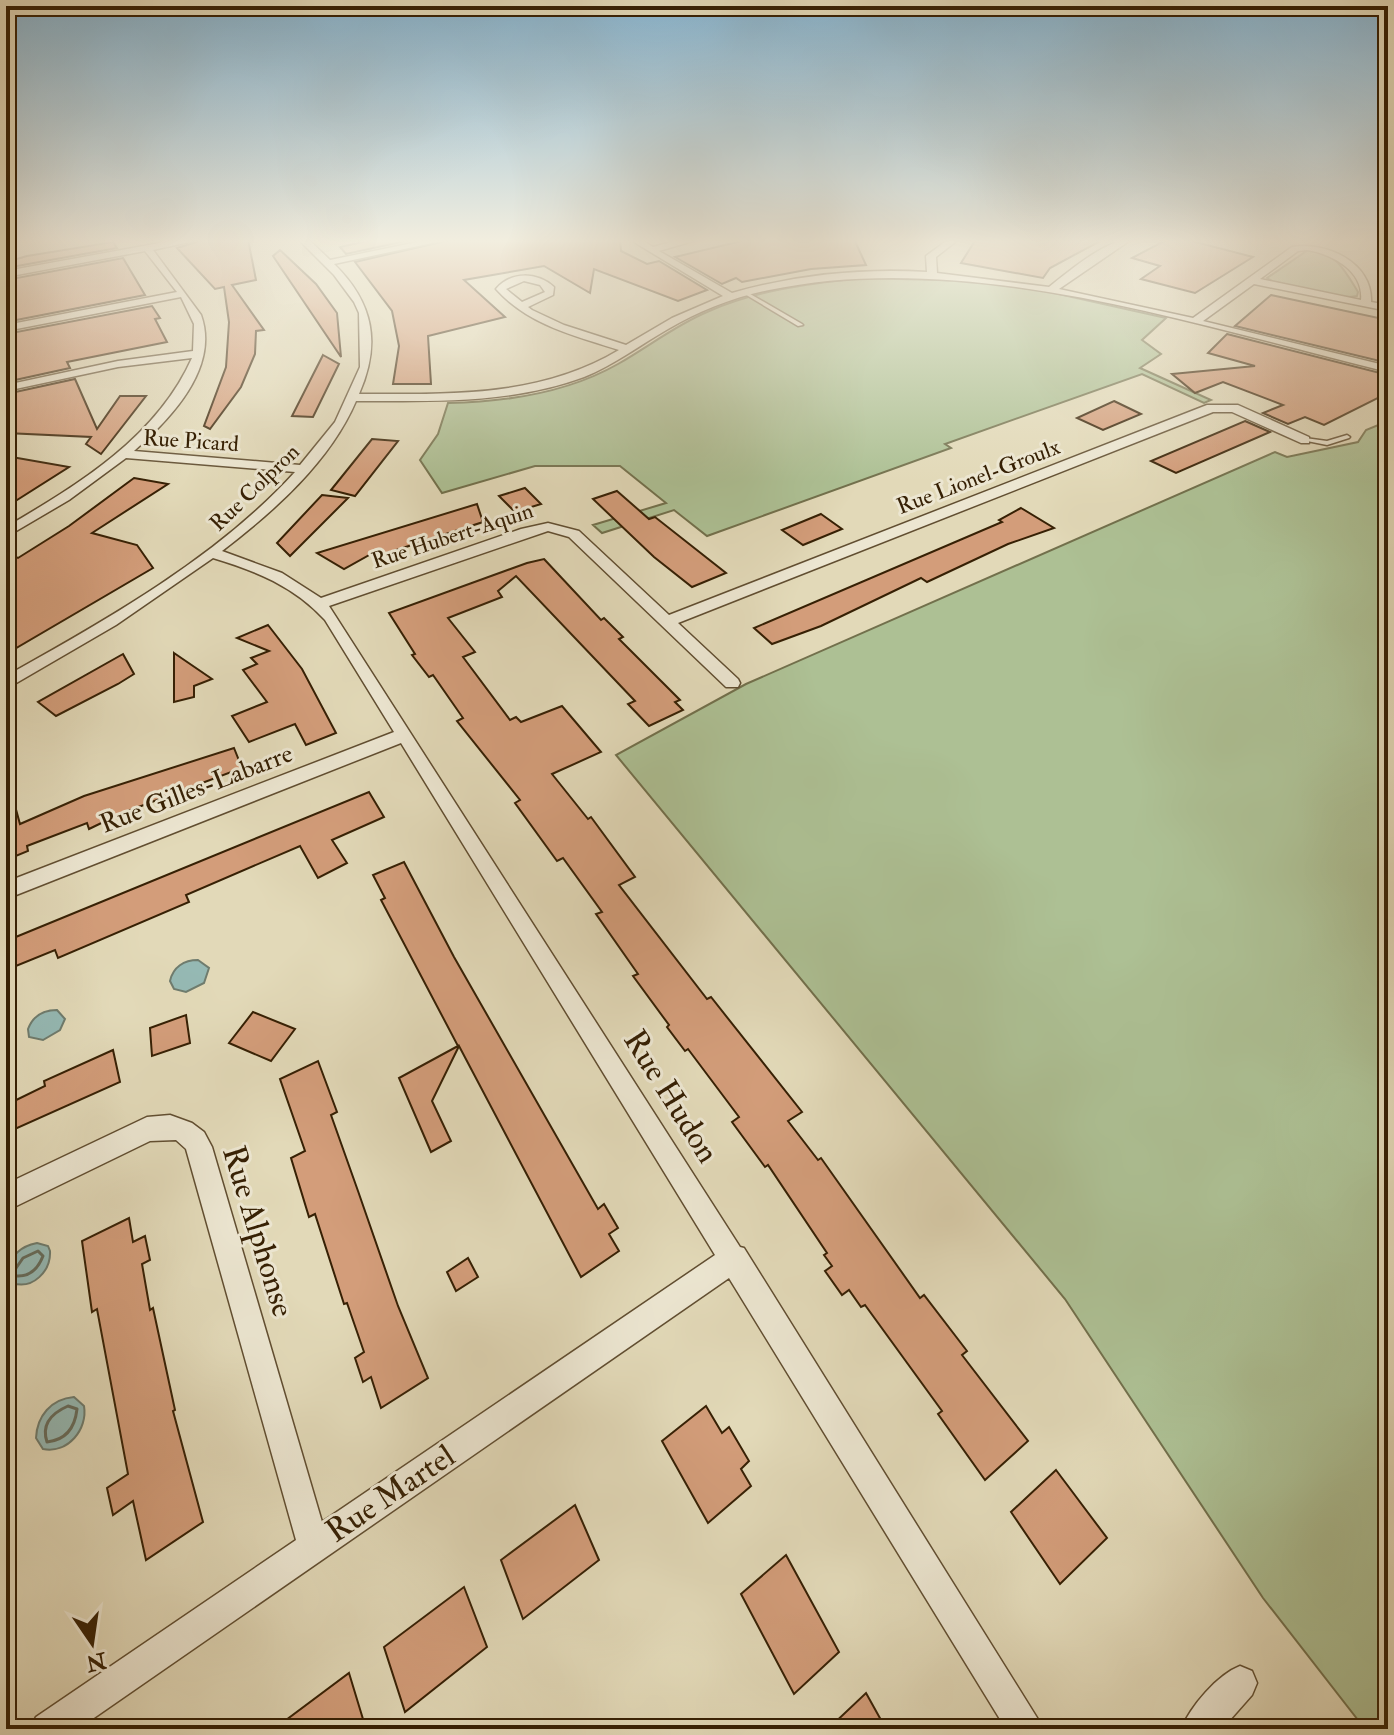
<svg xmlns="http://www.w3.org/2000/svg" width="1394" height="1735" font-family="'IM FELL Double Pica',serif">
<style>
.green{fill:#adc094;stroke:#72704c;stroke-width:2}
.water{fill:#95b9b4;stroke:#6f7c6e;stroke-width:2}
.lines{fill:none;stroke-linecap:round;stroke-linejoin:round}
.shore{stroke:#666c5c;stroke-width:3}
.building{fill:#d39d7a;stroke:#362004;stroke-width:2}
.service-casing{stroke:#614e31;stroke-width:3}
.minor-casing{stroke:#614e31;stroke-width:3}
.service{fill:#ece6d1;fill-rule:evenodd}
.minor{fill:#ece6d1;fill-rule:evenodd}
.labels{text-anchor:middle;stroke-width:6;stroke-linejoin:round;paint-order:stroke}
.far-street-label{font-size:22px;fill:#362004;stroke:#ece6d1}
.street-label{font-size:26px;fill:#362004;stroke:#ece6d1}
.near-street-label{font-size:32px;fill:#362004;stroke:#ece6d1}
</style>
<rect width="100%" height="100%" fill="#e2d9b8"/>
<filter id="stains"><feTurbulence type="fractalNoise" baseFrequency=".0025" numOctaves="4"/><feColorMatrix values="0 0 0 0 .2 0 0 0 0 .09 0 0 0 0 .02 0 0 0 .5 -.17"/></filter>
<radialGradient id="worn" r=".72"><stop offset=".6" stop-color="#630" stop-opacity="0"/><stop offset="1" stop-color="#630" stop-opacity=".3"/></radialGradient>
<g class="green">
<path d="M1308,250C1336,252 1344,269 1358,292L1357,296C1338,300 1283,289 1267,278Z"/>
<path d="M861,278L973,281L1045,291L1166,318L1142,340L1161,354L1140,368L1211,400L1204,403L1142,374L945,444L951,448L707,536L674,510L602,533L593,525L666,503L620,466H535L442,493L420,460L438,434L448,403C506,402 567,393 618,364C648,347 676,325 707,312C756,290 809,284 861,278Z"/>
<polygon points="1388,421 1388,1729 1365,1729 1263,1598 1065,1299 616,755 746,684 1275,452 1287,457 1358,442 1366,430"/>
</g>
<g class="water">
<path d="M198,960L209,968L204,983L186,992L174,989L170,981C173,967 184,960 198,960Z"/>
<path d="M57,1010L65,1019L60,1030L43,1040L29,1037L28,1029C33,1016 43,1010 57,1010Z"/>
<path d="M37,1243L48,1246L50,1251C51,1271 33,1290 12,1283L7,1273C10,1256 21,1246 37,1243Z"/>
<path d="M74,1397L84,1406C88,1429 68,1454 43,1449L36,1438C37,1416 51,1399 74,1397Z"/>
</g>
<g class="lines">
<g class="shore">
<path d="M38,1251L43,1256C38,1269 30,1277 16,1276L14,1271L23,1258Z"/>
<path d="M68,1406L77,1409C75,1427 66,1440 47,1442C41,1424 52,1413 68,1406Z"/>
</g>
</g>
<g class="building">
<polygon points="206,239 248,239 256,280 232,285 264,330 256,331 255,354 241,387 210,429 204,426 226,367 229,322 224,287 215,289 177,248"/>
<polygon points="376,239 415,239 346,254 340,247"/>
<polygon points="454,239 620,239 621,251 647,264 659,261 707,290 678,301 594,269 590,293 544,266 464,280 505,317 428,336 431,384 393,384 399,346 392,311 355,262"/>
<polygon points="750,239 854,239 866,265 811,269 742,282 736,278 722,284 675,257"/>
<polygon points="976,239 1104,239 1050,268 1043,278 961,263"/>
<polygon points="1168,239 1184,239 1253,257 1195,293 1141,279 1160,266 1132,258"/>
<polygon points="113,242 117,248 6,268 6,262 27,256"/>
<polygon points="280,250 316,284 337,313 341,357 273,256"/>
<polygon points="123,258 145,295 6,322 6,280"/>
<polygon points="1271,295 1388,320 1388,363 1235,326"/>
<polygon points="152,306 160,318 155,319 167,342 67,362 70,368 6,382 6,334"/>
<polygon points="1227,334 1388,375 1388,393 1324,425 1305,417 1288,424 1263,413 1283,405 1223,382 1195,393 1172,374 1255,366 1208,353"/>
<polygon points="323,355 339,364 313,417 292,416"/>
<polygon points="75,379 97,429 120,396 146,396 101,454 86,444 91,437 6,433 6,394"/>
<polygon points="1114,401 1141,414 1103,430 1077,418"/>
<polygon points="1245,421 1270,432 1176,473 1151,461"/>
<polygon points="372,439 398,441 355,496 331,490"/>
<polygon points="6,456 69,467 6,507"/>
<polygon points="134,478 168,484 92,533 137,545 153,568 6,654 6,553 18,558 69,526"/>
<polygon points="525,488 541,504 515,512 499,496"/>
<polygon points="617,491 649,519 655,517 726,573 692,587 654,557 593,499"/>
<polygon points="322,495 348,498 290,556 277,543"/>
<polygon points="477,504 483,522 384,554 380,549 344,569 317,553"/>
<polygon points="1021,508 1054,528 1008,544 927,582 921,578 821,626 772,644 754,628 1002,522 999,520"/>
<polygon points="821,514 842,529 803,545 782,530"/>
<polygon points="544,559 601,620 604,618 623,637 619,639 680,700 675,702 683,710 649,726 628,704 635,701 516,576 498,591 502,597 448,618 475,652 463,657 510,720 516,717 521,722 562,706 601,752 552,774 588,819 591,817 635,877 619,885 707,999 711,997 802,1112 788,1121 818,1160 821,1158 920,1298 924,1295 967,1351 962,1355 1028,1441 985,1480 938,1414 942,1411 865,1305 861,1307 849,1290 842,1295 825,1271 832,1266 824,1255 827,1253 768,1165 765,1167 732,1122 739,1117 688,1049 685,1051 667,1027 669,1025 633,976 638,974 596,914 602,912 563,858 557,861 515,803 520,800 457,721 463,718 433,675 429,677 412,655 415,654 389,613 527,563"/>
<polygon points="268,625 302,669 336,733 306,745 295,724 249,742 232,716 267,702 243,670 257,664 251,658 269,651 237,638"/>
<polygon points="174,653 212,679 194,686 194,697 174,702"/>
<polygon points="123,654 134,674 118,684 56,716 38,702"/>
<polygon points="234,748 242,768 120,814 89,829 87,823 27,846 28,851 6,860 6,796 12,795 20,824 84,796"/>
<polygon points="369,792 384,817 332,840 347,863 318,878 300,846 186,895 189,902 58,958 55,950 6,970 6,941"/>
<polygon points="404,862 454,957 598,1209 604,1204 618,1228 609,1234 619,1251 581,1277 459,1046 432,1101 451,1141 431,1152 399,1078 458,1046 381,900 385,898 373,875"/>
<polygon points="253,1012 295,1029 271,1061 229,1043"/>
<polygon points="186,1015 190,1043 152,1056 150,1028"/>
<polygon points="113,1050 120,1082 6,1133 6,1105 45,1086 44,1081"/>
<polygon points="318,1061 337,1112 331,1115 358,1191 398,1306 428,1378 381,1408 371,1377 363,1382 355,1358 364,1352 347,1303 344,1304 315,1214 309,1217 291,1158 305,1151 280,1079"/>
<polygon points="129,1218 133,1242 145,1236 150,1260 142,1264 150,1310 153,1308 175,1410 173,1411 203,1522 146,1560 133,1501 113,1515 107,1488 128,1474 97,1309 92,1312 82,1241"/>
<polygon points="468,1258 478,1277 456,1291 447,1272"/>
<polygon points="706,1406 722,1433 729,1427 749,1461 741,1469 751,1486 708,1523 662,1441"/>
<polygon points="1056,1470 1107,1538 1060,1584 1011,1512"/>
<polygon points="575,1505 599,1560 523,1619 501,1560"/>
<polygon points="786,1555 839,1652 794,1694 741,1594"/>
<polygon points="464,1587 487,1647 405,1712 384,1647"/>
<polygon points="349,1673 366,1729 274,1729"/>
<polygon points="866,1693 886,1729 828,1729"/>
</g>
<g class="lines">
<defs>
<g id="service">
<polygon points="745,291 802,324 803,325 798,326 743,293"/>
<polygon points="1347,435 1350,437 1349,438 1327,445 1302,440 1305,438 1327,441"/>
</g>
<g id="minor">
<path d="M182,239H203L153,250L201,315C220,368 170,419 134,451L300,465L335,422L360,367L359,313L354,302L334,275L298,239H308L330,260L432,239H451L334,264C374,303 381,344 359,394C449,394 539,398 619,350C575,336 528,325 496,289C511,271 537,272 554,287L553,295L528,307L532,310L564,325L626,345L672,318L723,296L629,239H640L653,247L683,239H700L659,251L732,293C795,275 862,268 927,272L926,256L949,239H959L936,257L937,273L1049,287C1069,271 1107,239 1132,239L1059,289L1193,318L1292,247C1325,241 1373,262 1371,302L1388,305V311L1254,284L1203,321L1388,366V372C1195,325 967,248 769,290C734,297 699,311 668,329C640,345 614,365 584,377C511,404 432,401 356,401C330,462 273,512 222,551L282,573L321,598L521,529L548,523L579,531L669,615L1207,405H1238L1309,437V443H1301L1232,412H1213L678,623L738,679L740,683L738,687H726L569,537L548,531L329,606L740,1247L744,1248L1044,1729H1006L729,1278L78,1729H30L36,1717L296,1540L186,1149L176,1140L150,1141L6,1211V1184L147,1117L170,1115L192,1123L204,1132L212,1147L322,1522L715,1255L401,743L6,899V882L394,732L325,620C294,586 256,571 213,558L116,625L6,689V676C105,621 218,557 295,472L126,458L69,500L6,537V527C78,485 157,437 192,358L118,367L6,391V385L118,361L193,351L194,324L181,297L6,331V325L177,292L145,251L6,277V271ZM1307,250C1332,254 1364,271 1361,300L1260,279L1298,251ZM524,281L540,285L545,292L522,302L506,289Z"/>
<path d="M1240,1666L1252,1671L1257,1683L1252,1695L1222,1729H1181C1191,1706 1217,1675 1240,1666Z"/>
</g>
</defs>
<use href="#service" class="service-casing"/>
<use href="#minor" class="minor-casing"/>
<use href="#service" class="service"/>
<use href="#minor" class="minor"/>
</g>
<linearGradient id="sky" x2="0" y2="1"><stop stop-color="#87b6d3"/><stop offset="0.5" stop-color="#f2eedf"/><stop offset="1" stop-color="#f2eedf" stop-opacity="0"/></linearGradient>
<rect width="1394" height="482" fill="url(#sky)"/>
<g class="labels">
<g class="far-street-label">
<text transform="translate(191 440) rotate(4)" y="8">Rue Picard</text>
<text transform="translate(978 476) rotate(-21)" y="8">Rue Lionel-Groulx</text>
<text transform="translate(254 487) rotate(-44)" y="8">Rue Colpron</text>
<text transform="translate(452 535) rotate(-18)" y="8">Rue Hubert-Aquin</text>
</g>
<g class="street-label">
<text transform="translate(196 788) rotate(-21)" y="9">Rue Gilles-Labarre</text>
</g>
<g class="near-street-label">
<text transform="translate(672 1096) rotate(58)" y="11">Rue Hudon</text>
<text transform="translate(259 1231) rotate(73)" y="11">Rue Alphonse</text>
<text transform="translate(390 1493) rotate(-34)" y="11">Rue Martel</text>
</g>
</g>
<rect width="1394" height="1735" fill="none" stroke="#e2d9b8" stroke-width="32"/>
<rect x="8" y="8" width="1378" height="1719" fill="none" stroke="#362004" stroke-width="4"/>
<rect x="16" y="16" width="1362" height="1703" fill="none" stroke="#362004" stroke-width="2"/>
<g transform="translate(92 1643) rotate(167)" stroke="#ece6d1" stroke-width="6" paint-order="stroke">
<path d="M0-6L14 30L0 20L-14 30Z" fill="#362004"/>
<text y="-12" font-size="22" font-weight="bold" text-anchor="middle" fill="#362004">N</text>
</g>
<rect width="100%" height="100%" filter="url(#stains)"/>
<rect width="100%" height="100%" fill="url(#worn)"/>
</svg>
